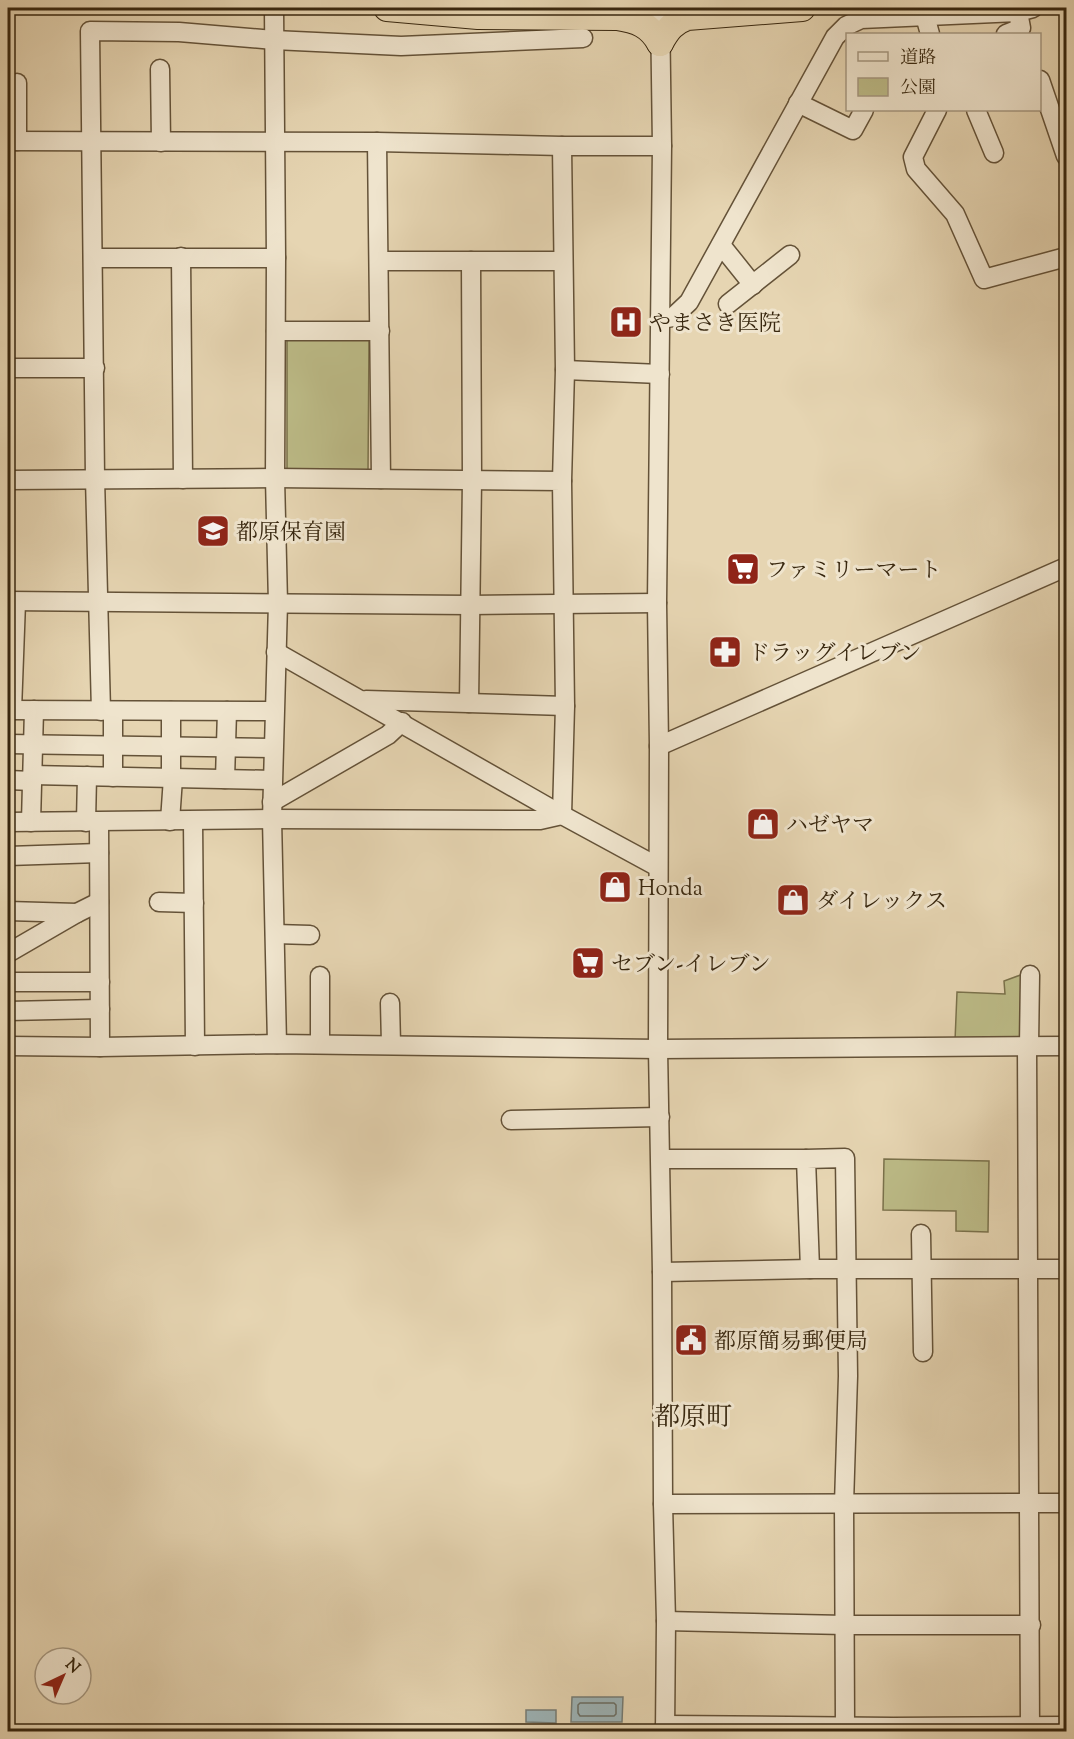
<svg xmlns="http://www.w3.org/2000/svg" width="1074" height="1739" font-family="'Sorts Mill Goudy','Noto Serif JP',serif">
<style>
.green{fill:#bcbb87;stroke:#7a714b;stroke-width:1.5}
.water{fill:#9db5b9;stroke:#757c75;stroke-width:1.5}
.lines{fill:none;stroke-linecap:round;stroke-linejoin:round}
.shore{stroke:#6a6e64;stroke-width:1.5}
.minor-casing{stroke:#645238;stroke-width:21}
.highway-casing{stroke:#38270f;stroke-width:28}
.minor{stroke:#efe4cd;stroke-width:18}
.highway{stroke:#e6d5b2;stroke-width:26}
.labels{text-anchor:middle;stroke-width:6;stroke-linejoin:round;paint-order:stroke}
.poi-label{font-size:22px;fill:#38270f;stroke:#efe4cd;text-anchor:start}
.quarter-label{font-size:26px;fill:#38270f;stroke:#efe4cd}
</style>
<rect width="100%" height="100%" fill="#e6d5b2"/>
<filter id="stains"><feTurbulence type="fractalNoise" baseFrequency=".00333" numOctaves="4"/><feColorMatrix values="0 0 0 0 .2 0 0 0 0 .09 0 0 0 0 .02 0 0 0 .5 -.17"/></filter>
<radialGradient id="worn" r=".72"><stop offset=".6" stop-color="#630" stop-opacity="0"/><stop offset="1" stop-color="#630" stop-opacity=".3"/></radialGradient>
<g class="green">
<polygon points="287,338 369,339 368,473 287,473"/>
<polygon points="1026,973 1024,1043 955,1041 957,992 1005,994 1004,981"/>
<polygon points="884,1159 989,1161 988,1232 956,1231 956,1211 883,1210"/>
</g>
<g class="water">
<polygon points="572,1697 623,1697 622,1722 571,1722"/>
<polygon points="526,1710 556,1710 556,1723 526,1722"/>
</g>
<g class="lines">
<polygon class="shore" points="580,1703 614,1703 616,1705 616,1714 614,1716 580,1716 578,1713 578,1705"/>
<defs>
<g id="minor">
<polyline points="274,8 276,258 275,478 278,603 272,819 277,1044"/>
<polyline points="660,8 662,146 657,603 659,746 658,1049 662,1272 663,1504 666,1621 665,1732"/>
<polyline points="925,16 930,34"/>
<polyline points="1006,34 1021,28 1018,12 1033,8"/>
<polyline points="160,69 161,142"/>
<polyline points="1040,80 1066,156"/>
<polyline points="17,83 17,141"/>
<polyline points="798,103 853,130 864,110"/>
<polyline points="937,110 913,157 916,169 955,214 984,279 1066,257"/>
<polyline points="976,110 994,153"/>
<polyline points="8,141 377,142 562,146 662,146"/>
<polyline points="377,142 381,479"/>
<polyline points="721,245 753,285"/>
<polyline points="181,257 183,479"/>
<polyline points="93,258 276,258"/>
<polyline points="379,261 563,261"/>
<polyline points="728,304 790,255"/>
<polyline points="661,319 673,317 689,302 835,37 846,26 861,19 1018,12"/>
<polyline points="276,331 380,331"/>
<polyline points="8,368 95,368"/>
<polyline points="565,370 660,374"/>
<polyline points="8,480 275,478 562,481 565,706 562,815"/>
<polyline points="562,481 565,370 562,146"/>
<polyline points="8,601 470,605 657,603"/>
<polyline points="276,652 562,815 658,867"/>
<polyline points="366,700 565,706"/>
<polyline points="469,703 472,480 471,261"/>
<polyline points="8,710 273,711"/>
<polyline points="12,710 16,602"/>
<polyline points="101,711 95,478 90,31 179,32 274,40 401,46 583,38"/>
<polyline points="113,711 113,777"/>
<polyline points="8,744 273,748"/>
<polyline points="659,746 1066,567"/>
<polyline points="32,775 272,780"/>
<polyline points="171,778 171,711"/>
<polyline points="225,779 227,711"/>
<polyline points="8,780 32,781"/>
<polyline points="272,802 388,735 402,722"/>
<polyline points="170,821 173,778"/>
<polyline points="193,821 195,1046"/>
<polyline points="8,822 272,819 540,820 562,815"/>
<polyline points="31,822 34,710"/>
<polyline points="86,822 87,776"/>
<polyline points="99,822 100,1047"/>
<polyline points="8,856 99,853"/>
<polyline points="159,902 194,903"/>
<polyline points="8,911 77,913 99,902"/>
<polyline points="275,934 310,935"/>
<polyline points="8,953 77,913"/>
<polyline points="320,976 320,1044"/>
<polyline points="8,982 100,982"/>
<polyline points="390,1003 391,1044"/>
<polyline points="8,1011 100,1009"/>
<polyline points="8,1046 100,1047 277,1044 658,1049 1066,1046"/>
<polyline points="1027,1046 1030,1732"/>
<polyline points="1029,1046 1030,975"/>
<polyline points="511,1120 660,1117"/>
<polyline points="661,1159 806,1159"/>
<polyline points="921,1234 923,1352"/>
<polyline points="810,1269 806,1159 845,1158 848,1376 844,1504 845,1725"/>
<polyline points="662,1272 810,1269 1066,1269"/>
<polyline points="663,1504 1066,1503"/>
<polyline points="666,1621 845,1625 1031,1625"/>
<polyline points="665,1725 893,1727 1066,1726"/>
</g>
<g id="highway">
<path d="M387,8L478,16L617,17C637,20 650,25 660,43"/>
<path d="M660,43C667,30 673,22 687,17L802,8"/>
</g>
</defs>
<use href="#minor" class="minor-casing"/>
<use href="#highway" class="highway-casing"/>
<use href="#minor" class="minor"/>
<use href="#highway" class="highway"/>
</g>
<defs>
<symbol id="hospital-square" viewBox="-11 -11 22 22"><rect x="-9" y="-9" width="18" height="18" rx="4" fill="#8f2418" stroke="#efe4cd"/><path d="M-5-5h3v3.5h4V-5h3V5h-3V1.5h-4V5h-3Z" fill="#fff"/></symbol>
<symbol id="school-square" viewBox="-11 -11 22 22"><rect x="-9" y="-9" width="18" height="18" rx="4" fill="#8f2418" stroke="#efe4cd"/><path d="M0-5L7-2L0 1L-7-2ZM-4 1L0 2.5L4 1V4Q0 6-4 4Z" fill="#fff"/></symbol>
<symbol id="supermarket-square" viewBox="-11 -11 22 22"><rect x="-9" y="-9" width="18" height="18" rx="4" fill="#8f2418" stroke="#efe4cd"/><path d="M-6-5.5h2.5l.6 2H6L4.5 2H-2.5L-4.4-4H-6ZM-1.5 3.2a1.3 1.3 0 1 0 .1 0ZM3 3.2a1.3 1.3 0 1 0 .1 0Z" fill="#fff"/></symbol>
<symbol id="pharmacy-square" viewBox="-11 -11 22 22"><rect x="-9" y="-9" width="18" height="18" rx="4" fill="#8f2418" stroke="#efe4cd"/><path d="M-2-6h4v4h4v4h-4v4h-4v-4h-4v-4h4Z" fill="#fff"/></symbol>
<symbol id="shop-square" viewBox="-11 -11 22 22"><rect x="-9" y="-9" width="18" height="18" rx="4" fill="#8f2418" stroke="#efe4cd"/><path d="M-5-2.5h2.3a2.7 3.5 0 0 1 5.4 0H5L5.5 6h-11ZM-1.5-2.5h3a1.5 2.3 0 0 0-3 0Z" fill="#fff"/></symbol>
<symbol id="civic-square" viewBox="-11 -11 22 22"><rect x="-9" y="-9" width="18" height="18" rx="4" fill="#8f2418" stroke="#efe4cd"/><path d="M-.6-6.5H3V-4.5H.6V-3L4-1V1h2V6H-6V1h2V-1L-.6-3ZM-1.2 2.5V6h2.4V2.5Z" fill="#fff"/></symbol>
</defs>
<g fill-rule="evenodd">
<use href="#hospital-square" x="607" y="303" width="38" height="38"/>
<use href="#school-square" x="194" y="512" width="38" height="38"/>
<use href="#supermarket-square" x="724" y="550" width="38" height="38"/>
<use href="#pharmacy-square" x="706" y="633" width="38" height="38"/>
<use href="#shop-square" x="744" y="805" width="38" height="38"/>
<use href="#shop-square" x="596" y="868" width="38" height="38"/>
<use href="#shop-square" x="774" y="881" width="38" height="38"/>
<use href="#supermarket-square" x="569" y="944" width="38" height="38"/>
<use href="#civic-square" x="672" y="1321" width="38" height="38"/>
</g>
<g class="labels">
<g class="poi-label">
<text x="649" y="330">やまさき医院</text>
<text x="236" y="539">都原保育園</text>
<text x="766" y="577">ファミリーマート</text>
<text x="748" y="660">ドラッグイレブン</text>
<text x="786" y="832">ハゼヤマ</text>
<text x="638" y="895">Honda</text>
<text x="816" y="908">ダイレックス</text>
<text x="611" y="971">セブン-イレブン</text>
<text x="714" y="1348">都原簡易郵便局</text>
</g>
<g class="quarter-label">
<text x="693" y="1425">都原町</text>
</g>
</g>
<rect width="1074" height="1739" fill="none" stroke="#e6d5b2" stroke-width="30"/>
<rect x="9" y="9" width="1056" height="1721" fill="none" stroke="#38270f" stroke-width="3"/>
<rect x="15" y="15" width="1044" height="1709" fill="none" stroke="#38270f" stroke-width="1.5"/>
<rect x="846" y="33" width="195" height="78" fill="#efe4cd" stroke="#a69881" stroke-width="1.5"/>
<rect x="858" y="52" width="30" height="9" fill="#efe4cd" stroke="#a69881" stroke-width="1.5"/>
<text x="900" y="63" font-size="18" fill="#38270f">道路</text>
<rect x="858" y="78" width="30" height="18" fill="#bcbb87" stroke="#a69881" stroke-width="1.5"/>
<text x="900" y="93" font-size="18" fill="#38270f">公園</text>
<g transform="translate(63 1676) rotate(44)"><circle r="28" fill="#efe4cd" stroke="#a69881" stroke-width="1.5"/>
<path d="M0-4.5L10 22L0 15L-10 22Z" fill="#8f2418"/>
<text y="-9" font-size="16" font-weight="bold" text-anchor="middle" fill="#38270f">N</text>
</g>
<rect width="100%" height="100%" filter="url(#stains)"/>
<rect width="100%" height="100%" fill="url(#worn)"/>
</svg>
